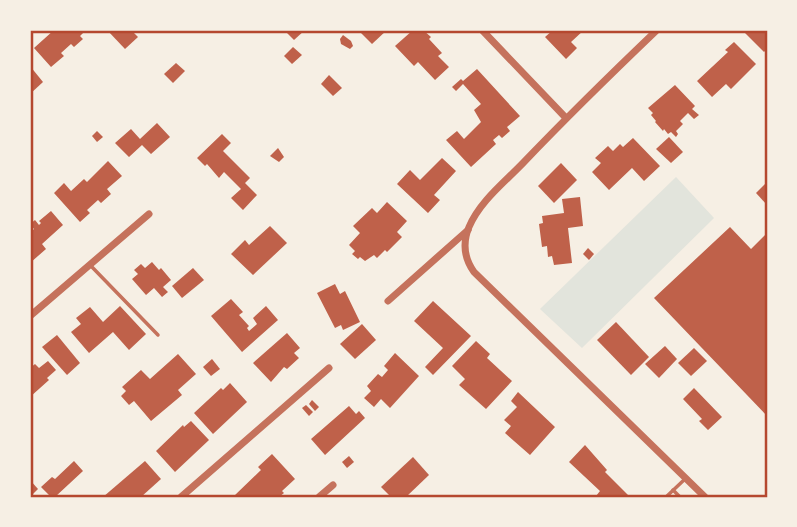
<svg xmlns="http://www.w3.org/2000/svg" width="797" height="527" font-family="Raleway,sans-serif">
<style>
.green{fill:#e2e4dc}
.building{fill:#bf614a}
.lines{fill:none;stroke-linecap:round;stroke-linejoin:round}
.service{stroke:#c5725c;stroke-width:3.5}
.minor{stroke:#c5725c;stroke-width:7}
.neatline{fill:none;stroke:#b5482f;stroke-width:2.5}
</style>
<rect width="100%" height="100%" fill="#f6efe4"/>
<polygon class="green" points="676,177 714,218 582,348 540,309"/>
<g class="building">
<polygon points="54,30 86,30 80,36 83,39 74,47 71,44 61,53 64,56 51,67 34,48"/>
<polygon points="107,30 131,30 138,37 125,49"/>
<polygon points="284,30 305,30 294,40"/>
<polygon points="358,30 387,30 372,44"/>
<polygon points="413,30 423,30 431,37 429,39 442,53 438,56 449,67 435,80 418,62 414,66 395,46"/>
<polygon points="553,30 584,30 571,42 577,48 566,59 545,37"/>
<polygon points="742,30 767,30 767,49 764,52"/>
<polygon points="343,35 351,41 353,46 350,49 341,44 340,39"/>
<polygon points="734,42 756,64 731,89 726,84 712,97 697,81 728,52 725,50"/>
<polygon points="293,47 302,55 292,64 284,56"/>
<polygon points="176,63 185,71 173,83 164,74"/>
<polygon points="30,66 43,82 30,94"/>
<polygon points="477,69 520,116 507,127 510,131 502,138 499,135 493,140 496,144 471,167 446,140 457,131 464,139 481,122 474,110 481,104 463,84 456,91 452,87 461,79 463,81"/>
<polygon points="329,75 342,88 333,96 321,84"/>
<polygon points="675,85 695,106 692,109 699,115 694,119 688,113 680,121 683,124 676,131 678,134 676,137 671,132 668,134 664,129 663,131 655,122 656,121 651,115 653,113 648,108"/>
<polygon points="157,123 170,137 151,154 142,145 129,157 115,143 131,129 140,139"/>
<polygon points="97,131 103,137 97,142 92,136"/>
<polygon points="222,134 231,143 223,151 250,178 245,183 257,195 243,210 231,198 241,189 224,172 219,178 207,164 205,166 197,158"/>
<polygon points="669,137 683,152 671,163 656,149"/>
<polygon points="633,138 660,166 644,181 632,168 609,190 592,172 601,163 595,158 608,146 613,151 620,144 623,147"/>
<polygon points="278,148 284,157 279,162 270,156"/>
<polygon points="442,158 456,171 434,195 440,200 428,213 397,184 410,170 420,180"/>
<polygon points="108,161 122,176 107,189 111,194 101,203 98,200 87,210 90,213 80,222 54,193 64,183 71,191 84,179 87,182"/>
<polygon points="561,163 577,180 554,203 538,186"/>
<polygon points="767,182 767,205 756,193"/>
<polygon points="580,197 583,226 568,228 572,263 554,265 552,256 548,257 547,246 542,247 539,224 543,223 542,216 564,213 562,199"/>
<polygon points="387,202 407,221 397,232 402,237 387,252 385,250 377,258 374,255 365,261 360,257 358,259 352,254 355,251 349,245 360,233 353,226 372,208 377,213"/>
<polygon points="51,211 63,225 42,244 46,249 30,263 30,233 34,229 30,224 35,220 39,225 41,223 39,221"/>
<polygon points="270,226 287,243 253,275 231,254 245,240 249,245"/>
<polygon points="730,227 751,249 767,233 767,416 654,298"/>
<polygon points="588,248 594,254 589,260 583,254"/>
<polygon points="152,262 159,270 161,268 171,280 163,287 168,292 162,297 154,288 146,295 132,279 138,274 134,270 141,264 145,268"/>
<polygon points="193,268 204,280 182,298 172,286"/>
<polygon points="335,284 340,294 345,291 360,322 343,330 341,325 335,328 317,293"/>
<polygon points="231,299 243,312 239,315 249,326 247,328 249,331 257,324 253,318 266,306 278,320 242,352 211,316"/>
<polygon points="433,301 471,336 433,375 425,367 443,348 414,321"/>
<polygon points="120,306 146,334 129,350 113,332 89,353 71,332 81,324 76,318 90,307 103,322"/>
<polygon points="616,322 649,357 631,375 597,340"/>
<polygon points="362,324 376,340 355,359 340,344"/>
<polygon points="287,333 300,348 294,353 299,358 287,369 284,367 271,382 253,363"/>
<polygon points="57,335 80,363 67,375 42,347"/>
<polygon points="476,341 490,354 487,358 512,381 486,409 459,385 465,379 452,366"/>
<polygon points="665,346 677,359 659,378 645,364"/>
<polygon points="694,348 707,361 691,376 678,363"/>
<polygon points="395,353 419,376 390,408 381,399 374,407 364,398 371,391 367,386 378,374 382,377 388,370 384,366"/>
<polygon points="178,354 196,374 178,390 182,395 151,421 134,401 129,405 121,396 126,391 122,387 141,370 150,379"/>
<polygon points="212,359 220,369 211,376 203,367"/>
<polygon points="48,361 56,370 47,378 49,380 30,397 30,368 35,364 39,368"/>
<polygon points="230,383 247,402 213,434 194,413 221,388 223,390"/>
<polygon points="694,388 722,417 708,430 699,421 702,419 683,399"/>
<polygon points="518,392 555,427 530,455 505,433 511,426 504,420 517,407 511,401"/>
<polygon points="312,400 319,407 315,411 309,404"/>
<polygon points="306,405 313,412 309,416 302,408"/>
<polygon points="349,406 356,414 359,411 365,418 325,455 311,439"/>
<polygon points="191,421 209,440 175,472 156,451 183,425 184,427"/>
<polygon points="585,445 607,470 605,472 628,495 626,497 597,497 596,496 600,491 569,462"/>
<polygon points="272,454 295,479 282,491 284,493 279,497 237,497 235,495 261,470 258,467"/>
<polygon points="349,456 354,462 347,468 342,462"/>
<polygon points="413,457 429,475 406,497 391,497 381,487"/>
<polygon points="74,461 83,471 55,497 51,497 41,487 52,477 55,479"/>
<polygon points="145,461 161,479 141,497 103,497"/>
<polygon points="30,480 38,489 30,497"/>
</g>
<g class="lines">
<g class="service">
<polyline points="91,266 158,335"/>
<polyline points="673,490 680,497"/>
<polyline points="666,497 685,479"/>
</g>
<g class="minor">
<polyline points="482,30 566,118"/>
<path d="M657,30C612,73 567,117 524,162C505,182 480,201 469,227C462,244 464,258 474,272L705,497"/>
<polyline points="388,301 468,230"/>
<polyline points="30,316 149,214"/>
<polyline points="181,497 329,368"/>
<polyline points="319,497 333,485"/>
</g>
</g>
<rect width="797" height="527" fill="none" stroke="#f6efe4" stroke-width="63"/>
<rect x="32" y="32" width="734" height="464" class="neatline"/>
</svg>
